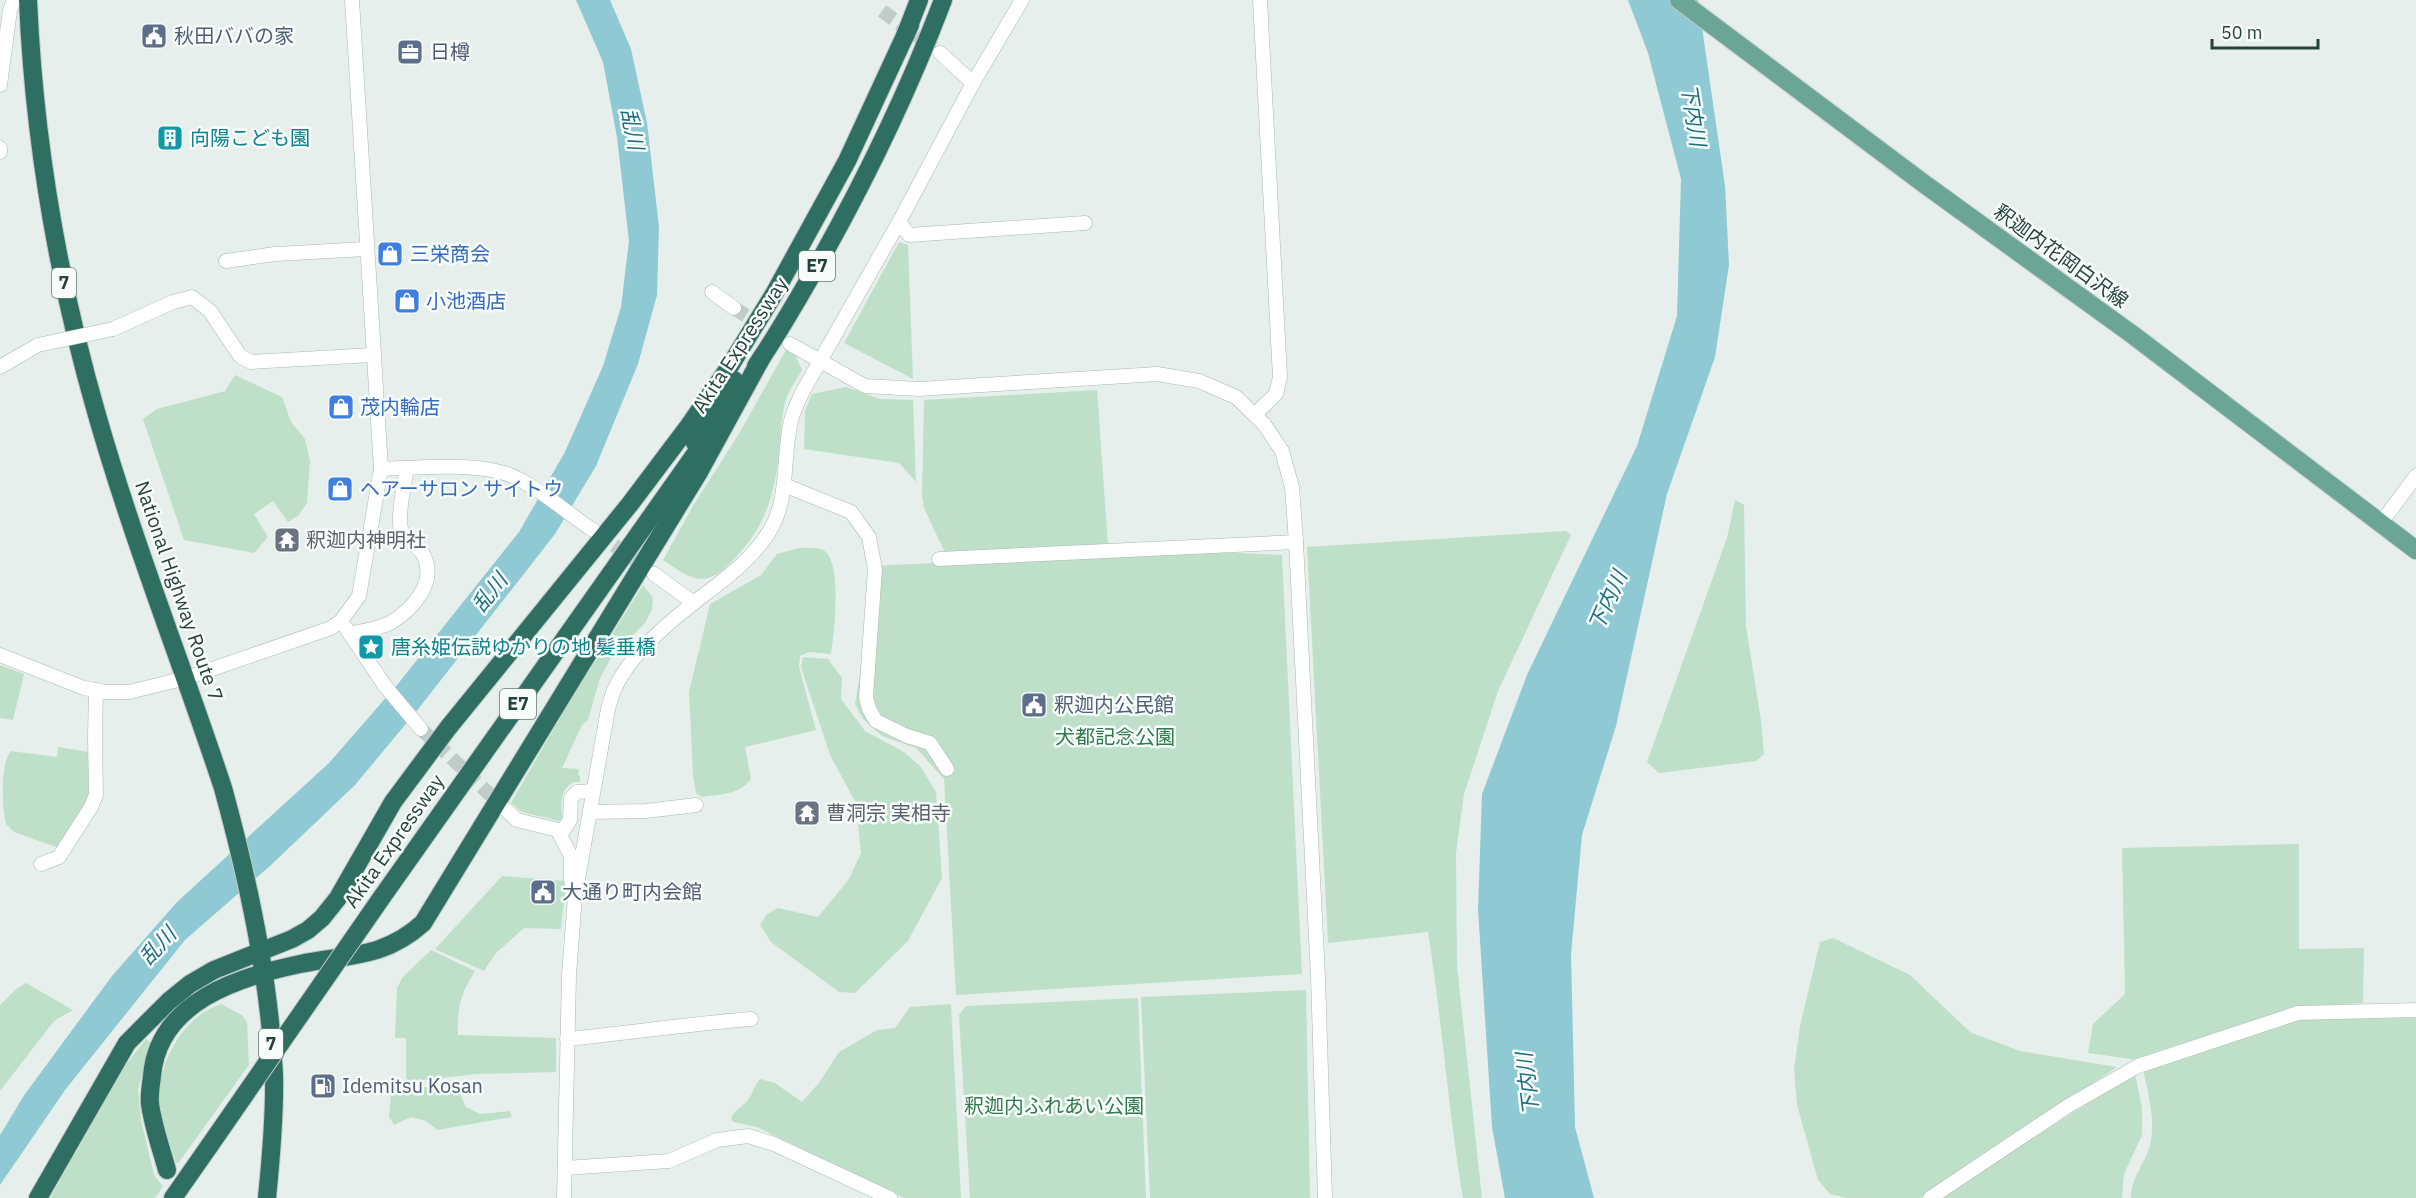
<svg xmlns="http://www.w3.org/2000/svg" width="2416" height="1198" font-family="'IBM Plex Sans','Noto Sans JP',sans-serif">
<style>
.green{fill:#bfe0c8}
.water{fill:#8ec9d4}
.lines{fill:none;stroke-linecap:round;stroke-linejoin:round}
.minor-tunnel{stroke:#bfccc8;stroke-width:14;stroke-dasharray:14 7;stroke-linecap:butt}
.minor-casing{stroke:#a8b8b2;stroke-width:15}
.major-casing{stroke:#c2cac8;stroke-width:20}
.highway-casing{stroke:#c2cac8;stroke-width:20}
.minor{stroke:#fff;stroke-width:14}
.major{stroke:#6aa596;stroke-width:18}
.highway{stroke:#2f6f62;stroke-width:18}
.minor-bridge-casing{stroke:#a8b8b2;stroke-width:15;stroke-linecap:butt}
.highway-bridge-casing{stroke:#c2cac8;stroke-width:20;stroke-linecap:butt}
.minor-bridge{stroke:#fff;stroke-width:14}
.highway-bridge{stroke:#2f6f62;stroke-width:18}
.labels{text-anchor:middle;stroke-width:5;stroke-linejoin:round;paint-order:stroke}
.shield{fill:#f7fbf9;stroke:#637a73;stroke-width:1.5}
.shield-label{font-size:18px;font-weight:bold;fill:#24423a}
.service-label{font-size:20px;fill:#4e5e75;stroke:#f7fbf9;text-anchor:start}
.culture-label{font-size:20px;fill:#0d838f;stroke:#f7fbf9;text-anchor:start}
.shop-label{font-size:20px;fill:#366cbe;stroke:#f7fbf9;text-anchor:start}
.street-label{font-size:20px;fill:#24423a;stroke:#f7fbf9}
.worship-label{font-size:20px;fill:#5b616d;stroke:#f7fbf9;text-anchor:start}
.park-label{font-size:20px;fill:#2d7a4b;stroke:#f7fbf9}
.water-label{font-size:21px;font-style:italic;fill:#1c6f80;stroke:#f7fbf9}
</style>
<rect width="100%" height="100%" fill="#e6efeb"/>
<g class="green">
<polygon points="899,242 908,245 913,379 844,343"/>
<path d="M786,350L795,354L802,370C797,379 790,389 786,399C782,412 781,430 780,444C775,493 768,524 733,560C705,590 692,580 663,560L693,506L740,432Z"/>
<polygon points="235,375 282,397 291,422 305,439 310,461 307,503 298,516 288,522 273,501 254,514 268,537 254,553 184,540 143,419 157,409 225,391"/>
<polygon points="846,387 880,399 913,400 916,482 899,463 804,449 805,411 812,394"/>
<polygon points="1097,390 1108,546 946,555 924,508 922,496 924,400"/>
<polygon points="1735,500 1744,505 1746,626 1761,721 1764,754 1756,761 1659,773 1647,762 1727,538"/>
<path d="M1566,531L1571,535L1498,691L1464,794L1456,853L1457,966L1482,1198H1463C1448,1110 1442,1020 1428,932L1328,943L1307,547Z"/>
<path d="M799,548C806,548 817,547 823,550C843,560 834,635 831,654L809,652L800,656L799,667L816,730L745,747L751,779C739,795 721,794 702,797L696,793L693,775L689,692L710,604L761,575L777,554Z"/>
<polygon points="1193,551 1282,555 1302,974 956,995 944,779 916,748 882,736 863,719 855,704 867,630 870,566"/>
<path d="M643,585L653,598L652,609L645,623L613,655L600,678L588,720L582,725L562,768L579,769L578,775L580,776V782H573C560,791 560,804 563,818L559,821L522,812L511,803L563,713Z"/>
<polygon points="803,657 828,659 842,678 841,699 865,731 904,752 921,767 936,792 942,878 908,941 855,993 839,992 771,942 760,925 767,914 778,908 818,917 849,879 861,853 856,803 830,755 801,667"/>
<polygon points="0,665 24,674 13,720 0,718"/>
<path d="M58,747L88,752L90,756L91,799L59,848L14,832L6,824C2,807 0,763 11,751L57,757Z"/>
<polygon points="2299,844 2299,949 2364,948 2363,1003 2300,1007 2139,1060 2088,1053 2093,1024 2125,994 2122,848"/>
<polygon points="502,876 566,881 561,929 524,928 496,953 484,971 435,949"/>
<polygon points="1833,938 1910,975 1970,1032 2020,1051 2117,1067 1920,1198 1846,1198 1830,1194 1818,1180 1797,1105 1794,1070 1800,1026 1820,942"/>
<path d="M431,950L475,971C460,996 457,1006 458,1035L556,1038V1072L476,1074L406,1082V1038H395L397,988L402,978Z"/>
<polygon points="26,983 73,1010 54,1021 0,1091 0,1005 16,989"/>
<polygon points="1306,990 1310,1198 1150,1198 1141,997"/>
<polygon points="1138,998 1146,1198 970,1198 959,1015 966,1006"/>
<path d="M221,1004L242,1015L247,1022L249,1065L179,1162L176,1163C171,1147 165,1130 161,1114C152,1072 180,1017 221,1004Z"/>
<path d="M951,1004L961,1198H904L757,1127L733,1122L731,1118C734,1110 742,1107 748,1100C754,1093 753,1085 761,1079L775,1083L802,1102L819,1083L839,1052L877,1030L895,1028L910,1007Z"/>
<path d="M2416,1018V1198H2131C2131,1177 2145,1164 2150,1145C2156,1120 2148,1093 2143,1069L2300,1019Z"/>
<polygon points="146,1039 151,1043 138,1090 141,1120 154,1175 163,1186 155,1198 50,1198 125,1066"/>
<polygon points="2135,1073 2142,1108 2142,1135 2124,1174 2122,1198 1942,1198 2033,1138"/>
<polygon points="426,1087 459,1092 466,1107 480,1114 510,1111 512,1117 437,1130 426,1121 411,1117 394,1125 389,1117 391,1095 403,1089"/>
</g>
<g class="water">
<polygon points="576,0 610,0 631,49 647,123 659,227 657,295 638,364 596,466 555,534 419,708 355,785 271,865 185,940 65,1090 0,1185 0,1135 25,1094 112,976 177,902 329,763 397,685 519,532 565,452 603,366 621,307 629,241 617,137 603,62"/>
<polygon points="1628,0 1698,0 1725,186 1729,265 1715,357 1667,494 1616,726 1582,835 1571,954 1575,1127 1594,1198 1505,1198 1492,1127 1478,909 1482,794 1527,675 1637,446 1677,316 1681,179 1648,53"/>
</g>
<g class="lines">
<g class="minor-tunnel">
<polyline points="882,11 934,48"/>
<polyline points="734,308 783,339"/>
<polyline points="597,533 650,571"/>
<polyline points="421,729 504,808"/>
</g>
<defs>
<g id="minor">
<polyline points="940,53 973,83"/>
<polyline points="0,85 10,10 14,0"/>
<polyline points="0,148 0,152"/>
<polyline points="899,222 909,235 1085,223"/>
<polyline points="226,261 275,254 366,249"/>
<polyline points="712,292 734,308"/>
<polyline points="113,329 173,302 192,297 210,311 240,356 251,362 372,355"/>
<polyline points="790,344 865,386 919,389 1157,374 1199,381 1236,397 1264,424 1282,451 1292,487 1296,542 1318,977 1325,1198"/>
<polyline points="0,367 38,345"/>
<polyline points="1255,414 1276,394 1280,377 1260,0"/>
<path d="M381,469C416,468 466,463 500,472C530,479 566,513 593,530"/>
<polyline points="784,485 851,512 869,537 875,569 866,697 869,709 876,721 907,736 930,743 947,769"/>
<polyline points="2381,523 2416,476"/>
<polyline points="939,559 1296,542"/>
<polyline points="654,574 694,603"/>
<polyline points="346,628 385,686 421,729"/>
<path d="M350,634C362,631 378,629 390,623C412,610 437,583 424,556C418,544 401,539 400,524C399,506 404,486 407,468"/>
<polyline points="0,655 84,688 105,692 129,692 186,678 331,628 341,621 359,596 381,469 352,0"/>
<polyline points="506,810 517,820 562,831"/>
<polyline points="590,812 646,811 696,805"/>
<polyline points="41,864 59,857 91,807 96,795 95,737 96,690"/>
<polyline points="571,881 571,856 560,835 570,820 571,798 577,792 593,791"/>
<path d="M567,1039C628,1033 689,1024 751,1019"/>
<polyline points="565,1168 669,1161 717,1140 748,1136 774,1144 890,1198"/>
<path d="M564,1198L569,975L575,896L608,709C610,702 612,694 615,688C629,656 669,622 696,601C722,581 752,560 769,532C790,498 782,458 791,421C793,411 799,400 803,391L899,222L973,83L1022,0"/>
<polyline points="1930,1198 2068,1106 2138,1066 2298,1013 2416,1010"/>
</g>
<polyline id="major" points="1679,0 1923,183 2133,335 2416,550"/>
<g id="highway">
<path d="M28,0C34,140 58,280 97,415C133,541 182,664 223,788C248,879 270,981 274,1075C275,1115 271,1158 267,1198"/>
<polyline points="905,36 919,0"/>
<path d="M756,366C778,334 798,299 818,264C866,179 908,92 943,0"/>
<polyline points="695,443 734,380"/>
<polyline points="382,897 708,436"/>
<path d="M167,1170C161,1148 153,1126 150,1104C149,1095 151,1085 152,1076C158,1002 238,977 300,964C348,954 383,959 423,923L699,472L762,357"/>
<polyline points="38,1198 127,1043 169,1001 190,984 214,970 292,939 308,930 322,918 338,898 393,802 448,728 630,504 688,427 730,366 774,294 847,161 910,25"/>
<polyline points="173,1198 210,1145"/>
</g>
</defs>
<use href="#minor" class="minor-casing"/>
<use href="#major" class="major-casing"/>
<use href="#highway" class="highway-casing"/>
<use href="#minor" class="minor"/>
<use href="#major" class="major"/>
<use href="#highway" class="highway"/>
<defs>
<polyline id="minor-bridge" points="38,345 113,329"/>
<polyline id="highway-bridge" points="210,1145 382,897"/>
</defs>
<use href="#minor-bridge" class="minor-bridge-casing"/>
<use href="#highway-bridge" class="highway-bridge-casing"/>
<use href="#minor-bridge" class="minor-bridge"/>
<use href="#highway-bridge" class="highway-bridge"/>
</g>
<defs>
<symbol id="civic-square" viewBox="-11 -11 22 22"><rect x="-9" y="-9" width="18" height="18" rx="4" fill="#5c6f8a" stroke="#f7fbf9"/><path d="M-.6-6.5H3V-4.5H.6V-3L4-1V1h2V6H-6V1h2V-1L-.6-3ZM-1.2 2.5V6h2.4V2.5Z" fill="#fff"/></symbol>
<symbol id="office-square" viewBox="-11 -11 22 22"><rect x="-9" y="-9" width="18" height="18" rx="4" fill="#5c6f8a" stroke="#f7fbf9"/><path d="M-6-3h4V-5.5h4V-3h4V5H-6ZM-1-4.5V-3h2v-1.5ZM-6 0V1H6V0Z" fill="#fff"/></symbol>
<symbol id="building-square" viewBox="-11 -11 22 22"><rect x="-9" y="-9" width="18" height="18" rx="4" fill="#0f9aa8" stroke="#f7fbf9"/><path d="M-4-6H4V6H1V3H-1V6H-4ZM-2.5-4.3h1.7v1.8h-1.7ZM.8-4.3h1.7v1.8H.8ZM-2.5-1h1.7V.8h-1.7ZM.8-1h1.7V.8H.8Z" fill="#fff"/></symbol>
<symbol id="shop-square" viewBox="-11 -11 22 22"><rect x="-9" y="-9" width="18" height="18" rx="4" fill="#3f7fe0" stroke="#f7fbf9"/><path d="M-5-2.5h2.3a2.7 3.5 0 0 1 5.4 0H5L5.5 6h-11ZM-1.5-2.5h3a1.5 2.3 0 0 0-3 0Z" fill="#fff"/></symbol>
<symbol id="temple-square" viewBox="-11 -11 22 22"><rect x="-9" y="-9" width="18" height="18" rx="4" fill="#6b7280" stroke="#f7fbf9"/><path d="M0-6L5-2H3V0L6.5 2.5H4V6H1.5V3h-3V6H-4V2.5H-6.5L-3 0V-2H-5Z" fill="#fff"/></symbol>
<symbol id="sight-square" viewBox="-11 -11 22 22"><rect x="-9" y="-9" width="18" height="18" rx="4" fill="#0f9aa8" stroke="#f7fbf9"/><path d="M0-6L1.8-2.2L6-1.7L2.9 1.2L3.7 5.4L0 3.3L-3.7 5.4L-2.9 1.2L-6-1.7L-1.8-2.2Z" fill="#fff"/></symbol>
<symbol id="fuel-square" viewBox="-11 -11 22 22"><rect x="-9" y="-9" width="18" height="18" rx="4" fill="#5c6f8a" stroke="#f7fbf9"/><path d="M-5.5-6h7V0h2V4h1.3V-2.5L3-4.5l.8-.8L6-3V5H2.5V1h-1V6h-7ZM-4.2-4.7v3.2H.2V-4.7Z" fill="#fff"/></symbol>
</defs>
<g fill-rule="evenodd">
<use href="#civic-square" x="139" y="21" width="30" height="30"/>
<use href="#office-square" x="395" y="37" width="30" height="30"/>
<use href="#building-square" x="155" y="123" width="30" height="30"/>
<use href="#shop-square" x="375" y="239" width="30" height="30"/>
<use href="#shop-square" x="392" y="286" width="30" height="30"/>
<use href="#shop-square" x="326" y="392" width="30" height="30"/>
<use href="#shop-square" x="325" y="474" width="30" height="30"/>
<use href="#temple-square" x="272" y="525" width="30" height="30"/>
<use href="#sight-square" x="356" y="632" width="30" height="30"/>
<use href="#civic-square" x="1019" y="690" width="30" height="30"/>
<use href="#temple-square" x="792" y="798" width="30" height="30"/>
<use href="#civic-square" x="528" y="877" width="30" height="30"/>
<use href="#fuel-square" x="308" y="1071" width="30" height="30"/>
</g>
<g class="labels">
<g class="shield">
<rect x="799" y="251" width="36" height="30" rx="4.5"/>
<rect x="52" y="268" width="24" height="30" rx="4.5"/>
<rect x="500" y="689" width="36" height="30" rx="4.5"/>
<rect x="259" y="1029" width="24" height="30" rx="4.5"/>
</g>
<g class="shield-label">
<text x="817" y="272">E7</text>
<text x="64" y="289">7</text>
<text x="518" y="710">E7</text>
<text x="271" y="1050">7</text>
</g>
<g class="service-label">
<text x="174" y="43">秋田ババの家</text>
<text x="430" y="59">日樽</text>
<text x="1054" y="712">釈迦内公民館</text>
<text x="562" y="899">大通り町内会館</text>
<text x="342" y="1093">Idemitsu Kosan</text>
</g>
<g class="culture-label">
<text x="190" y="145">向陽こども園</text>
<text x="391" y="654">唐糸姫伝説ゆかりの地 髪垂橋</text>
</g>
<g class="shop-label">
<text x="410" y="261">三栄商会</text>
<text x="426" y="308">小池酒店</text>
<text x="360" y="414">茂内輪店</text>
<text x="360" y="496">ヘアーサロン サイトウ</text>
</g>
<g class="street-label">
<text transform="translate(2061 256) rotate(36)" y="7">釈迦内花岡白沢線</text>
<text transform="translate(740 345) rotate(-57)" y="7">Akita Expressway</text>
<text transform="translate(179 591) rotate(71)" y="7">National Highway Route 7</text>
<text transform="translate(394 841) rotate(-55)" y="7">Akita Expressway</text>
</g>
<g class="worship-label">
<text x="306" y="547">釈迦内神明社</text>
<text x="826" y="820">曹洞宗 実相寺</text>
</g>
<g class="park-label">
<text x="1115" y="744">犬都記念公園</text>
<text x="1054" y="1113">釈迦内ふれあい公園</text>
</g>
<g class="water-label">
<text transform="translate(1693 115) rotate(81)" y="7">下内川</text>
<text transform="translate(632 129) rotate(79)" y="7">乱川</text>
<text transform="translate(490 593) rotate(-52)" y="7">乱川</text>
<text transform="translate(1608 601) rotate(-66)" y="7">下内川</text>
<text transform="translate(158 946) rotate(-47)" y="7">乱川</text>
<text transform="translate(1528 1084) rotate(-97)" y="7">下内川</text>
</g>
</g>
<path d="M2212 39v9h106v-9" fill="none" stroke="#24423a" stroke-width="3"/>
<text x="2221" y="39" font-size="18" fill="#24423a" stroke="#f7fbf9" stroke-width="4.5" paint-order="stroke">50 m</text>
</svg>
